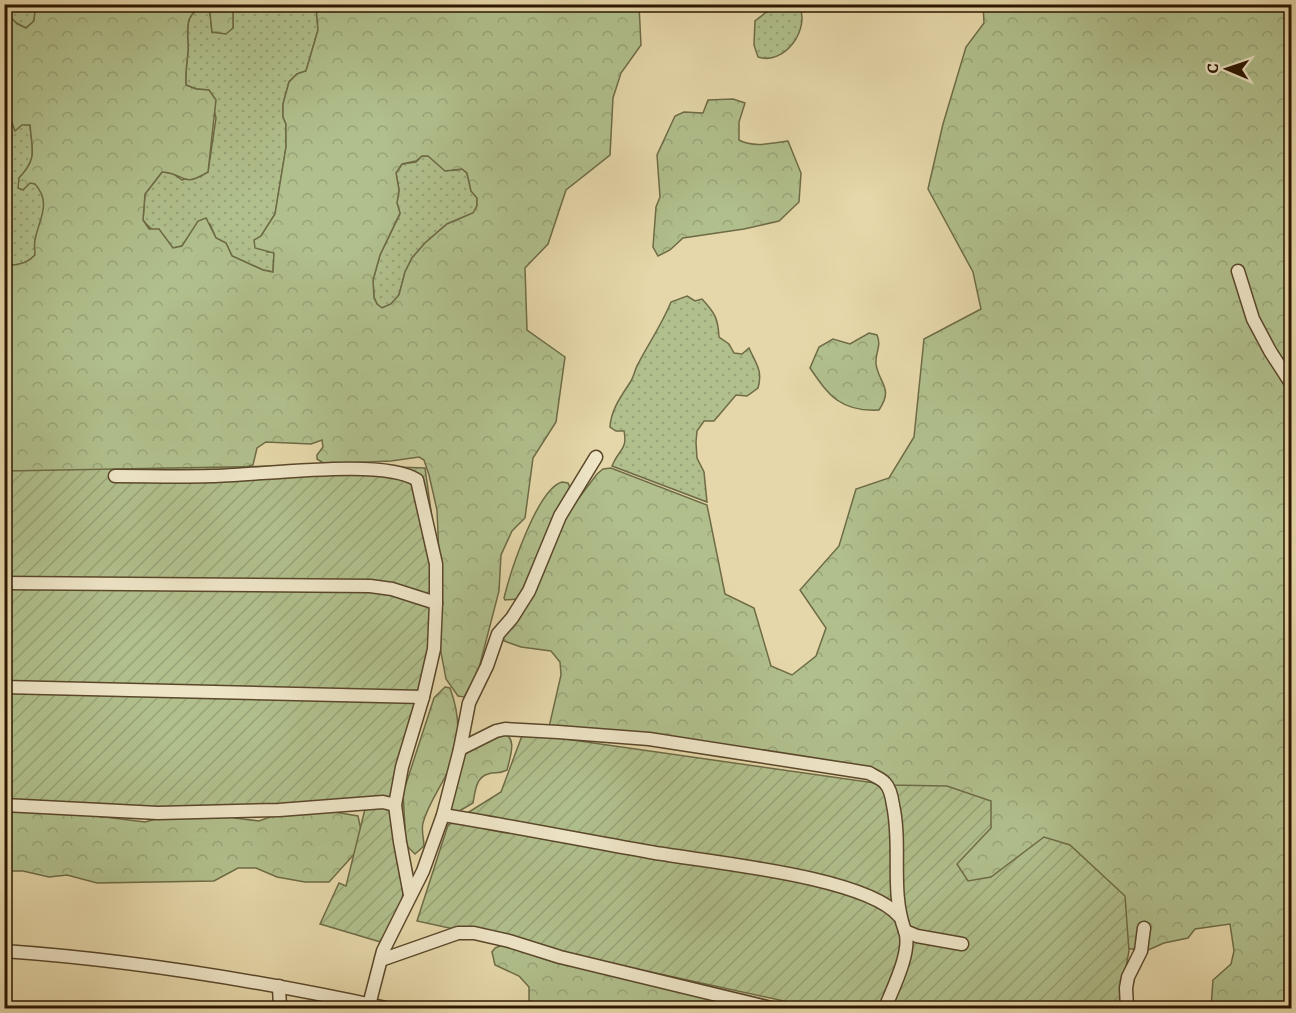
<svg xmlns="http://www.w3.org/2000/svg" width="1296" height="1013" font-family="Alegreya,serif">
<style>
.grass{fill:url(#grass-dots);stroke:#6e6b46;stroke-width:1.5}
.forest{fill:url(#forest-crowns);stroke:#6e6b46;stroke-width:1.5;fill-rule:evenodd}
.garden{fill:url(#garden-furrows);stroke:#6e6b46;stroke-width:1.5}
.lines{fill:none;stroke-linecap:round;stroke-linejoin:round}
.minor-casing{stroke:#5a472a;stroke-width:15}
.minor{stroke:#eee5c7;stroke-width:12}
</style>
<defs>
<pattern id="grass-dots" width="8" height="8" patternUnits="userSpaceOnUse" patternTransform="scale(1.5)"><rect width="8" height="8" fill="#b0bf8c"/><path d="M2 2h.1M6 6h.1" fill="none" stroke="#98a377" stroke-width="1.8" stroke-linecap="round"/></pattern>
<pattern id="forest-crowns" width="20" height="18" patternUnits="userSpaceOnUse" patternTransform="scale(1.5)"><rect width="20" height="18" fill="#b0bf8c"/><path d="M2 6a3 3 0 1 1 6 0M12 15a3 3 0 1 1 6 0" fill="none" stroke="#98a377"/></pattern>
<pattern id="garden-furrows" width="10" height="10" patternUnits="userSpaceOnUse" patternTransform="scale(1.5)"><rect width="10" height="10" fill="#b0bf8c"/><path d="M-1 1l2-2M0 10L10 0M9 11l2-2" fill="none" stroke="#98a377"/></pattern>
</defs>
<rect width="100%" height="100%" fill="#e5d7a9"/>
<filter id="stains"><feTurbulence type="fractalNoise" baseFrequency=".00333" numOctaves="4"/><feColorMatrix values="0 0 0 0 .2 0 0 0 0 .09 0 0 0 0 .02 0 0 0 .5 -.17"/></filter>
<radialGradient id="worn" r=".72"><stop offset=".6" stop-color="#630" stop-opacity="0"/><stop offset="1" stop-color="#630" stop-opacity=".3"/></radialGradient>
<g class="grass">
<path d="M4,5H32L35,11L34,21L26,28C16,23 5,17 4,5Z"/>
<path d="M233,5H316L318,30L306,71L297,74L289,82L283,104V117L286,124V147L275,214L261,236L267,252H274L273,272L263,270L232,256L226,243L216,238L210,224L189,236L182,246L173,248C164,236 151,232 143,220L145,194L162,172L172,173L182,180L208,172L216,118L209,90L196,89L186,85C185,71 187,65 188,51C189,33 181,12 206,7L210,13L212,32L233,28Z"/>
<path d="M772,5H799C811,28 785,66 758,57L754,45L755,21L769,10Z"/>
<path d="M7,118L12,123L30,125C32,150 38,158 19,178C24,180 32,182 37,185C54,198 38,225 35,240C34,245 35,251 35,255C27,264 16,266 5,265L4,120Z"/>
<path d="M422,156H428C441,165 443,174 462,169L467,173L471,191L477,198V206L473,213L447,224L425,243L412,258L405,272L399,295L391,304L382,308L377,304L374,297L373,280L380,255L400,214L397,203L399,190L396,173L402,164L416,162Z"/>
<path d="M687,296L695,301L702,299C715,313 718,318 719,337L729,344L734,353L742,354L749,348C756,364 763,370 758,388L747,396L736,395L714,421H704L697,431L696,442L697,458L704,472L707,502L612,466C618,450 628,450 624,431H616L610,427C611,409 622,395 631,381C634,376 635,369 638,364C649,343 662,324 671,302Z"/>
</g>
<g class="forest">
<path d="M32,5H233V28L226,34L212,32L210,13L206,7C181,12 189,33 188,51C187,64 185,72 186,85L196,89L209,90L216,100L208,172C180,189 186,173 162,172L145,194L143,220L149,229H159L173,248L182,246L198,221L206,218L216,238L226,243L232,256L263,270L273,272L274,253L255,248L254,240L261,236L275,214L286,147V124L283,117V104L289,82L297,74L306,71L318,30L316,5H639L641,45L621,73L613,98L610,155L566,190L548,244L525,268L527,330L565,357L556,422L533,458L525,518L512,531L501,555L499,591L478,672L464,697L458,696L446,679L439,642L440,581L437,510L429,475L424,460L419,457L391,461L325,464L317,459V455L323,447L322,440L311,444L266,442L257,448L253,465L235,470L147,472L5,471V265C16,266 27,264 35,255C35,251 34,245 35,240C39,219 52,203 35,184L30,183L23,190L18,188L19,178C38,158 32,150 30,125H22L15,131L12,123L8,119L5,120L4,10L17,24L26,28L34,21L35,11ZM422,156H428L445,171L462,169L467,173L471,191L477,198V206L473,213L447,224L425,243L412,258L405,272L399,295L391,304L382,308L377,304L374,298L373,280L380,255L400,213L397,203L399,190L396,173L402,164L416,161Z"/>
<polygon points="983,5 1291,5 1292,635 1287,656 1292,684 1292,979 1290,1008 1211,1008 1213,980 1231,964 1234,951 1230,924 1195,929 1188,938 1164,943 1146,951 1125,948 1030,860 971,888 897,791 889,778 869,768 549,727 561,675 560,662 551,651 521,647 504,641 503,637 529,603 536,589 563,519 597,474 603,469 611,468 707,505 725,594 754,608 771,666 792,675 816,656 826,628 800,590 839,546 856,489 889,478 914,437 924,339 981,309 973,272 928,189 943,124 966,47 984,23"/>
<path d="M733,99L745,103L739,122V140C754,148 772,143 788,141L801,173L799,202L779,221L744,229L683,238L670,250L658,256L653,247L656,207L660,197L657,155L675,116L684,112L703,113L708,100Z"/>
<path d="M869,333L877,335C882,346 875,352 876,364C879,384 894,388 879,410C841,412 829,396 810,368L819,347L833,339L850,344Z"/>
<path d="M562,482L568,483L570,488L518,599L505,600L504,598C510,573 537,489 562,482Z"/>
<path d="M445,687L450,688C460,715 461,743 449,769C441,787 428,804 423,823C421,830 424,839 424,846L415,854L406,845L403,793L434,698Z"/>
<path d="M500,733C519,735 510,757 507,770C497,775 496,771 488,774C476,777 475,792 473,803L461,810L452,813L449,809L464,755L470,749Z"/>
<polygon points="4,808 48,810 145,822 175,814 223,812 235,818 259,821 284,812 334,812 358,816 361,830 358,850 329,882 305,882 277,877 256,868 238,868 214,881 97,883 67,875 49,877 23,871 5,871"/>
<polygon points="502,945 557,963 711,996 738,1006 738,1008 540,1008 529,1000 529,987 519,976 495,965 492,952 495,948"/>
</g>
<g class="garden">
<polygon points="339,465 425,468 438,561 438,645 399,799 405,885 401,903 384,943 320,924 339,883 346,886 365,809 137,807 5,801 5,471"/>
<polygon points="523,733 889,785 947,786 991,801 991,828 957,864 968,881 991,877 1044,837 1070,845 1125,896 1129,951 1123,983 1125,1008 816,1008 417,921 448,825 501,792"/>
</g>
<g class="lines">
<defs>
<g id="minor">
<polyline points="1238,271 1253,319 1270,351 1292,385"/>
<path d="M115,476C147,476 180,477 212,476C256,476 384,457 417,480L436,564V603L434,649L423,697L402,767L395,805L400,842L410,895"/>
<polyline points="4,583 370,586 392,589 436,603"/>
<polyline points="4,687 423,697"/>
<path d="M460,749L496,731L505,729L558,732L649,739L869,773C874,776 882,779 885,783C890,788 892,798 893,805C902,846 890,891 905,931L917,936L962,944"/>
<polyline points="4,805 158,813 279,810 383,802 395,805"/>
<path d="M443,815C512,826 581,840 650,852C706,862 865,876 899,916"/>
<path d="M4,951C133,960 261,981 386,1008"/>
<polyline points="381,960 458,933 474,933 509,941 560,957 771,1008"/>
<polyline points="279,986 280,1008"/>
<polyline points="369,1005 383,951 423,871 443,815 460,749 469,703 487,666 498,634 512,618 529,591 560,516 596,457"/>
<path d="M885,1008C893,988 912,951 905,931"/>
<polyline points="1127,1008 1126,988 1128,977 1141,951 1144,928"/>
</g>
</defs>
<use href="#minor" class="minor-casing"/>
<use href="#minor" class="minor"/>
</g>
<rect width="1296" height="1013" fill="none" stroke="#e5d7a9" stroke-width="24"/>
<rect x="6" y="6" width="1284" height="1001" fill="none" stroke="#2c1700" stroke-width="3"/>
<rect x="12" y="12" width="1272" height="989" fill="none" stroke="#2c1700" stroke-width="1.5"/>
<g transform="translate(1227 69) rotate(272)" stroke="#eee5c7" stroke-width="4.5" paint-order="stroke">
<path d="M0-4.5L10 22L0 15L-10 22Z" fill="#2c1700"/>
<text y="-9" font-size="16" font-weight="bold" text-anchor="middle" fill="#2c1700">С</text>
</g>
<rect width="100%" height="100%" filter="url(#stains)"/>
<rect width="100%" height="100%" fill="url(#worn)"/>
</svg>
